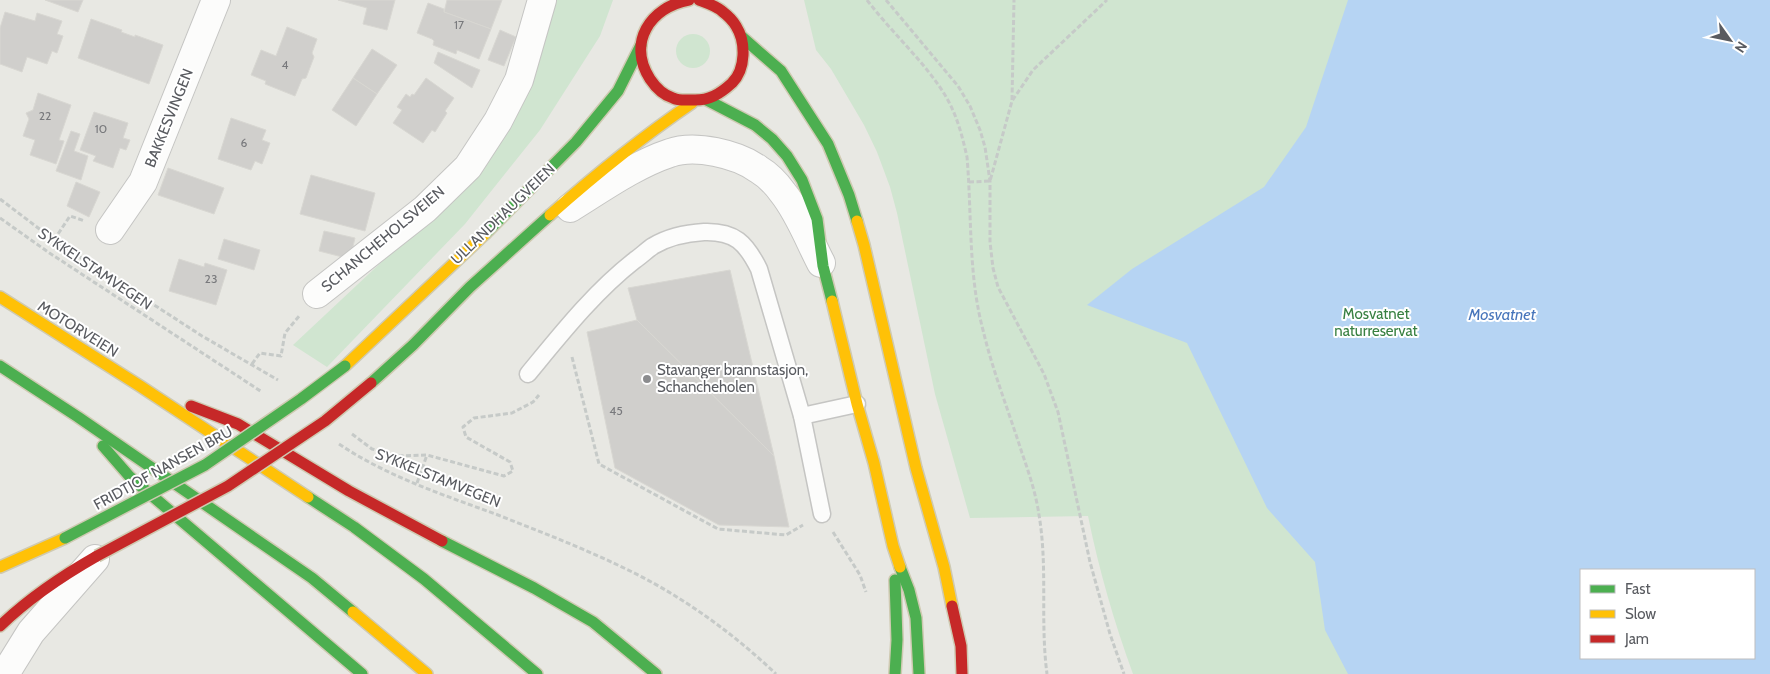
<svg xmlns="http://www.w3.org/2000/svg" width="1770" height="674" font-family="Cabin,sans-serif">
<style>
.green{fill:#d0e5d0;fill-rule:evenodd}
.water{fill:#b6d4f3;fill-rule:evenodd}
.building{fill:#d0cfcc;stroke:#d8d7d2}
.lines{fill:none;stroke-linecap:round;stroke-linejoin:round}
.lane-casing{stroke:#c5c5c3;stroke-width:19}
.street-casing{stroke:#c5c5c3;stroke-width:30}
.fast-casing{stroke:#cfcab2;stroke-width:14}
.slow-casing{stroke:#cfcab2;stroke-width:14}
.jam-casing{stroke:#cfcab2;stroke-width:14}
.path{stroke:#c6cac8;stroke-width:3;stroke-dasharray:5 2.5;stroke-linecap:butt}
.lane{stroke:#fcfcfb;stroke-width:16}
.street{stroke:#fcfcfb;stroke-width:28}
.fast{stroke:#4caf50;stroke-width:11}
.slow{stroke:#ffc107;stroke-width:11}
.jam{stroke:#c62828;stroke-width:11}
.fast-bridge-casing{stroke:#cfcab2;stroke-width:14;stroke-linecap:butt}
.jam-bridge-casing{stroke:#cfcab2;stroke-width:14;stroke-linecap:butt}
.fast-bridge{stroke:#4caf50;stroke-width:11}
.jam-bridge{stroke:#c62828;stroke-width:11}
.poi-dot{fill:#8b8c8e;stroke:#fff;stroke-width:2}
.labels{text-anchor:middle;stroke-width:4;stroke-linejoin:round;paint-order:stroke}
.number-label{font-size:12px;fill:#78797c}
.street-label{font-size:15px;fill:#595b60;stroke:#fff}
.park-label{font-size:15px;fill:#388042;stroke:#fff}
.poi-label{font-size:15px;fill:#595b60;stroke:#fff;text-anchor:start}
.water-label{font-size:16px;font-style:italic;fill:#4775bb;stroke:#fff}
</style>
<rect width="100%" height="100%" fill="#e8e8e3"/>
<g class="green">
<polygon points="553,0 613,0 600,36 540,130 465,224 327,367 293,345 421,225 511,127 538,65"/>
<path d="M804,0H1770V674H1133C1114,622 1099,570 1088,516L970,518L935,394L897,213L890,187L877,152L864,125L831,69L816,50ZM1581,570H1754V658H1581Z"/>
<circle cx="693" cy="51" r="17"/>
</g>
<path class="water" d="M1348,0H1770V674H1348L1325,630L1315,562L1267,508L1187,343L1087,305L1132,269L1264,187L1306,127ZM1581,570H1754V658H1581Z"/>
<g class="building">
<polygon points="45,0 83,0 78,12"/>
<polygon points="338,0 395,0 387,30 363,24 367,8"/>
<polygon points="447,0 502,0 491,29 444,12"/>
<polygon points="428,3 444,9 444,12 491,29 479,59 457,50 456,54 433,45 434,41 432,39 417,33"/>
<polygon points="5,12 35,21 37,13 62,21 57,34 63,36 57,53 52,51 47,64 27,57 22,72 0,64 0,28"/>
<polygon points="91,19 122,30 121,32 135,37 135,35 163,45 149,84 78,58"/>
<polygon points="287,27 317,39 312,53 314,57 306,78 302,79 295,96 265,84 266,81 251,75 261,50 276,56"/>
<polygon points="500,30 516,37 504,66 488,60"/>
<polygon points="372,49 397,65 377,94 353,78"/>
<polygon points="438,52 480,70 472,88 434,63"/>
<polygon points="353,78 377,94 356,126 332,110"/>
<polygon points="426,78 454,98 445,111 447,113 435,132 432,130 423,143 393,123 402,110 397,107 406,94 410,97 412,94 414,95"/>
<polygon points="38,93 71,105 59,140 64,141 56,164 30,155 35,140 23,136 29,119 26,113 33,110"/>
<polygon points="94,112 128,123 123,138 130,140 126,150 120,148 113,168 93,161 96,156 80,150"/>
<polygon points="231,118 266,130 262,140 270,143 262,164 255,161 251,170 218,159"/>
<polygon points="71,131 80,134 74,151 88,156 81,180 56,171"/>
<polygon points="168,168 224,188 214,214 158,195"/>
<polygon points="311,175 375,193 365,231 300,214"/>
<polygon points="76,182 100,192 89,217 67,206"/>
<polygon points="324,231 355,238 350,259 319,251"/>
<polygon points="224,239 260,250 254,270 218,259"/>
<polygon points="179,259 204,267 205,263 227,270 216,305 169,291"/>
<polygon points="730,270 774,456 637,320 628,288"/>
<polygon points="637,320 774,456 789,527 719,525 615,468 587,332"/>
</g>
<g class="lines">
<defs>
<g id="lane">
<path d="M528,374C561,334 594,292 635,260C641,256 647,250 653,246C668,237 687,233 704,232C735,231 746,243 759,269L802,416L822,514"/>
<polyline points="802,416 857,404"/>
</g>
<g id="street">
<path d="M570,208C601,189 634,165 670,153C695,144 737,154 758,169C768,175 776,183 783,193C799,213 809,240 821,263"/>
<polyline points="110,230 143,182 216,0"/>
<polyline points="317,294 425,209 468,167 498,121 519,80 542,0"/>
<polyline points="5,674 31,632 95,559"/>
</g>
<g id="fast">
<polyline points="742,37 781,71 828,144 849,195 857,221"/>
<polyline points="707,100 755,125 772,139 787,156 802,180 817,219 823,266 832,301"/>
<polyline points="485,234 576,142 618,91 641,45"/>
<polyline points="0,366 78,417 312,578 353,612"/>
<polyline points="371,383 413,345 470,287 550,215"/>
<polyline points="103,446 130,477 362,674"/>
<polyline points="308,497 354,527 424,579 537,674"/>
<polyline points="442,541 534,588 593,622 656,674"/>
<polyline points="900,567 909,590 916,618 919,674"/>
<polyline points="895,580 897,640 895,674"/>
</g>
<g id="slow">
<path d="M550,215C595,175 642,137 692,103"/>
<polyline points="857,221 864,245 916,468 944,567 952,606"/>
<polyline points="0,297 140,386 308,497"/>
<polyline points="832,301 857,404 874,463 893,546 900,567"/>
<polyline points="345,366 485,234"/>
<polyline points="0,567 65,538"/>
<polyline points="353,612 427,674"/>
</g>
<g id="jam">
<path d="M689,0C650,7 627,43 650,79C656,88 663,95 673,98C679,101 686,100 692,100C709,101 720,94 732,83C746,69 746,42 736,26C733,21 727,15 723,12C717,6 707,3 699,0"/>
<polyline points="191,406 238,424 349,491 442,541"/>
<polyline points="952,606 961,646 962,674"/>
<path d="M0,626C29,598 62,576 97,556"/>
</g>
</defs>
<use href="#lane" class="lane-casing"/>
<use href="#street" class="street-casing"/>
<use href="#fast" class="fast-casing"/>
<use href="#slow" class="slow-casing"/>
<use href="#jam" class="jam-casing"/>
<g class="path">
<path d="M867,0C892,33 924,61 945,95C957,115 962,135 967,157C972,215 968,274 983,330C993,372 1009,412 1022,453C1029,473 1036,494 1039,515C1048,568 1040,621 1047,674"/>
<polyline points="886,0 958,86 970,106 980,130 985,147 990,181 990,242 993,268 998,287 1044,374 1058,412 1090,562 1110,634 1124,674"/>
<polyline points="1012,100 1014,0"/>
<polyline points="969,182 990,181 1012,101 1033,70 1107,0"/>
<polyline points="0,199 54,240 202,336 278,380"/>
<polyline points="0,218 48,252 262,392"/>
<polyline points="54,240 70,216 85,221"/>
<polyline points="572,357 599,464 718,529 786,535 803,525"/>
<polyline points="252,364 260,353 281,356 285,333 300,315"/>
<polyline points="352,434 372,449 397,456 427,455 504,476 513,471 510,462 466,437 463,427 474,418 512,413 533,402 539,395"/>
<path d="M339,444C388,477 444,495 498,515C541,532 583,548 624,568C679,594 732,632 776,674"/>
<polyline points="417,483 427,455"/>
<polyline points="833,532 860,575 866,592"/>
</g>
<use href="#lane" class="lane"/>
<use href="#street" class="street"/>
<use href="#fast" class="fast"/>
<use href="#slow" class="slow"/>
<use href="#jam" class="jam"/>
<defs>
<polyline id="fast-bridge" points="65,538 205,465 301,399 345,366"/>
<polyline id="jam-bridge" points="97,556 228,486 325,421 371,383"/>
</defs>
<use href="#fast-bridge" class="fast-bridge-casing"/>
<use href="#jam-bridge" class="jam-bridge-casing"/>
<use href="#fast-bridge" class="fast-bridge"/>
<use href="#jam-bridge" class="jam-bridge"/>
</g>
<circle class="poi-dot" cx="647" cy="379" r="5"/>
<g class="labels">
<g class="number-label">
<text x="459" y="29">17</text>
<text x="285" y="69">4</text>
<text x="45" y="120">22</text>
<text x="101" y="133">10</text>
<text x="244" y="147">6</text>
<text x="211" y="283">23</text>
<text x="616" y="415">45</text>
</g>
<g class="street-label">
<text transform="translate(169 118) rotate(-68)" y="5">BAKKESVINGEN</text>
<text transform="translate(503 214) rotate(-44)" y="5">ULLANDHAUGVEIEN</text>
<text transform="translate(383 239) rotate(-40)" y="5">SCHANCHEHOLSVEIEN</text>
<text transform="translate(95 269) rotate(34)" y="5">SYKKELSTAMVEGEN</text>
<text transform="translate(78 329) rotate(32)" y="5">MOTORVEIEN</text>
<text transform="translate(163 468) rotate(-29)" y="5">FRIDTJOF NANSEN BRU</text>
<text transform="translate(438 478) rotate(22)" y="5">SYKKELSTAMVEGEN</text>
</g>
<g class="park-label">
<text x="1376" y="319">Mosvatnet<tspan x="1376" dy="17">naturreservat</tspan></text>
</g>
<g class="poi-label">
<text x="657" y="375">Stavanger brannstasjon,<tspan x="657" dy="17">Schancheholen</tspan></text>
</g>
<g class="water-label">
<text x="1502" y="320">Mosvatnet</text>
</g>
</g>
<rect x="1580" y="569" width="175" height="90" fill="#ffffff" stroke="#bdbdbf"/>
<rect x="1590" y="585" width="25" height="8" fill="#4caf50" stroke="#bdbdbf"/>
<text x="1625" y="594" font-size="15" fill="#595b60">Fast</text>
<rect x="1590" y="610" width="25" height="8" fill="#ffc107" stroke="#bdbdbf"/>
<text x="1625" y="619" font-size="15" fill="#595b60">Slow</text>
<rect x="1590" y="635" width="25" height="8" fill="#c62828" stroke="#bdbdbf"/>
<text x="1625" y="644" font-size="15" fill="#595b60">Jam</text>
<g transform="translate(1730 40) rotate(123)" stroke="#ffffff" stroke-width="4" paint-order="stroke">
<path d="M0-4L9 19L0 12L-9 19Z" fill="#595b60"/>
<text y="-8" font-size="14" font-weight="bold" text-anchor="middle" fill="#595b60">N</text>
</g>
</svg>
